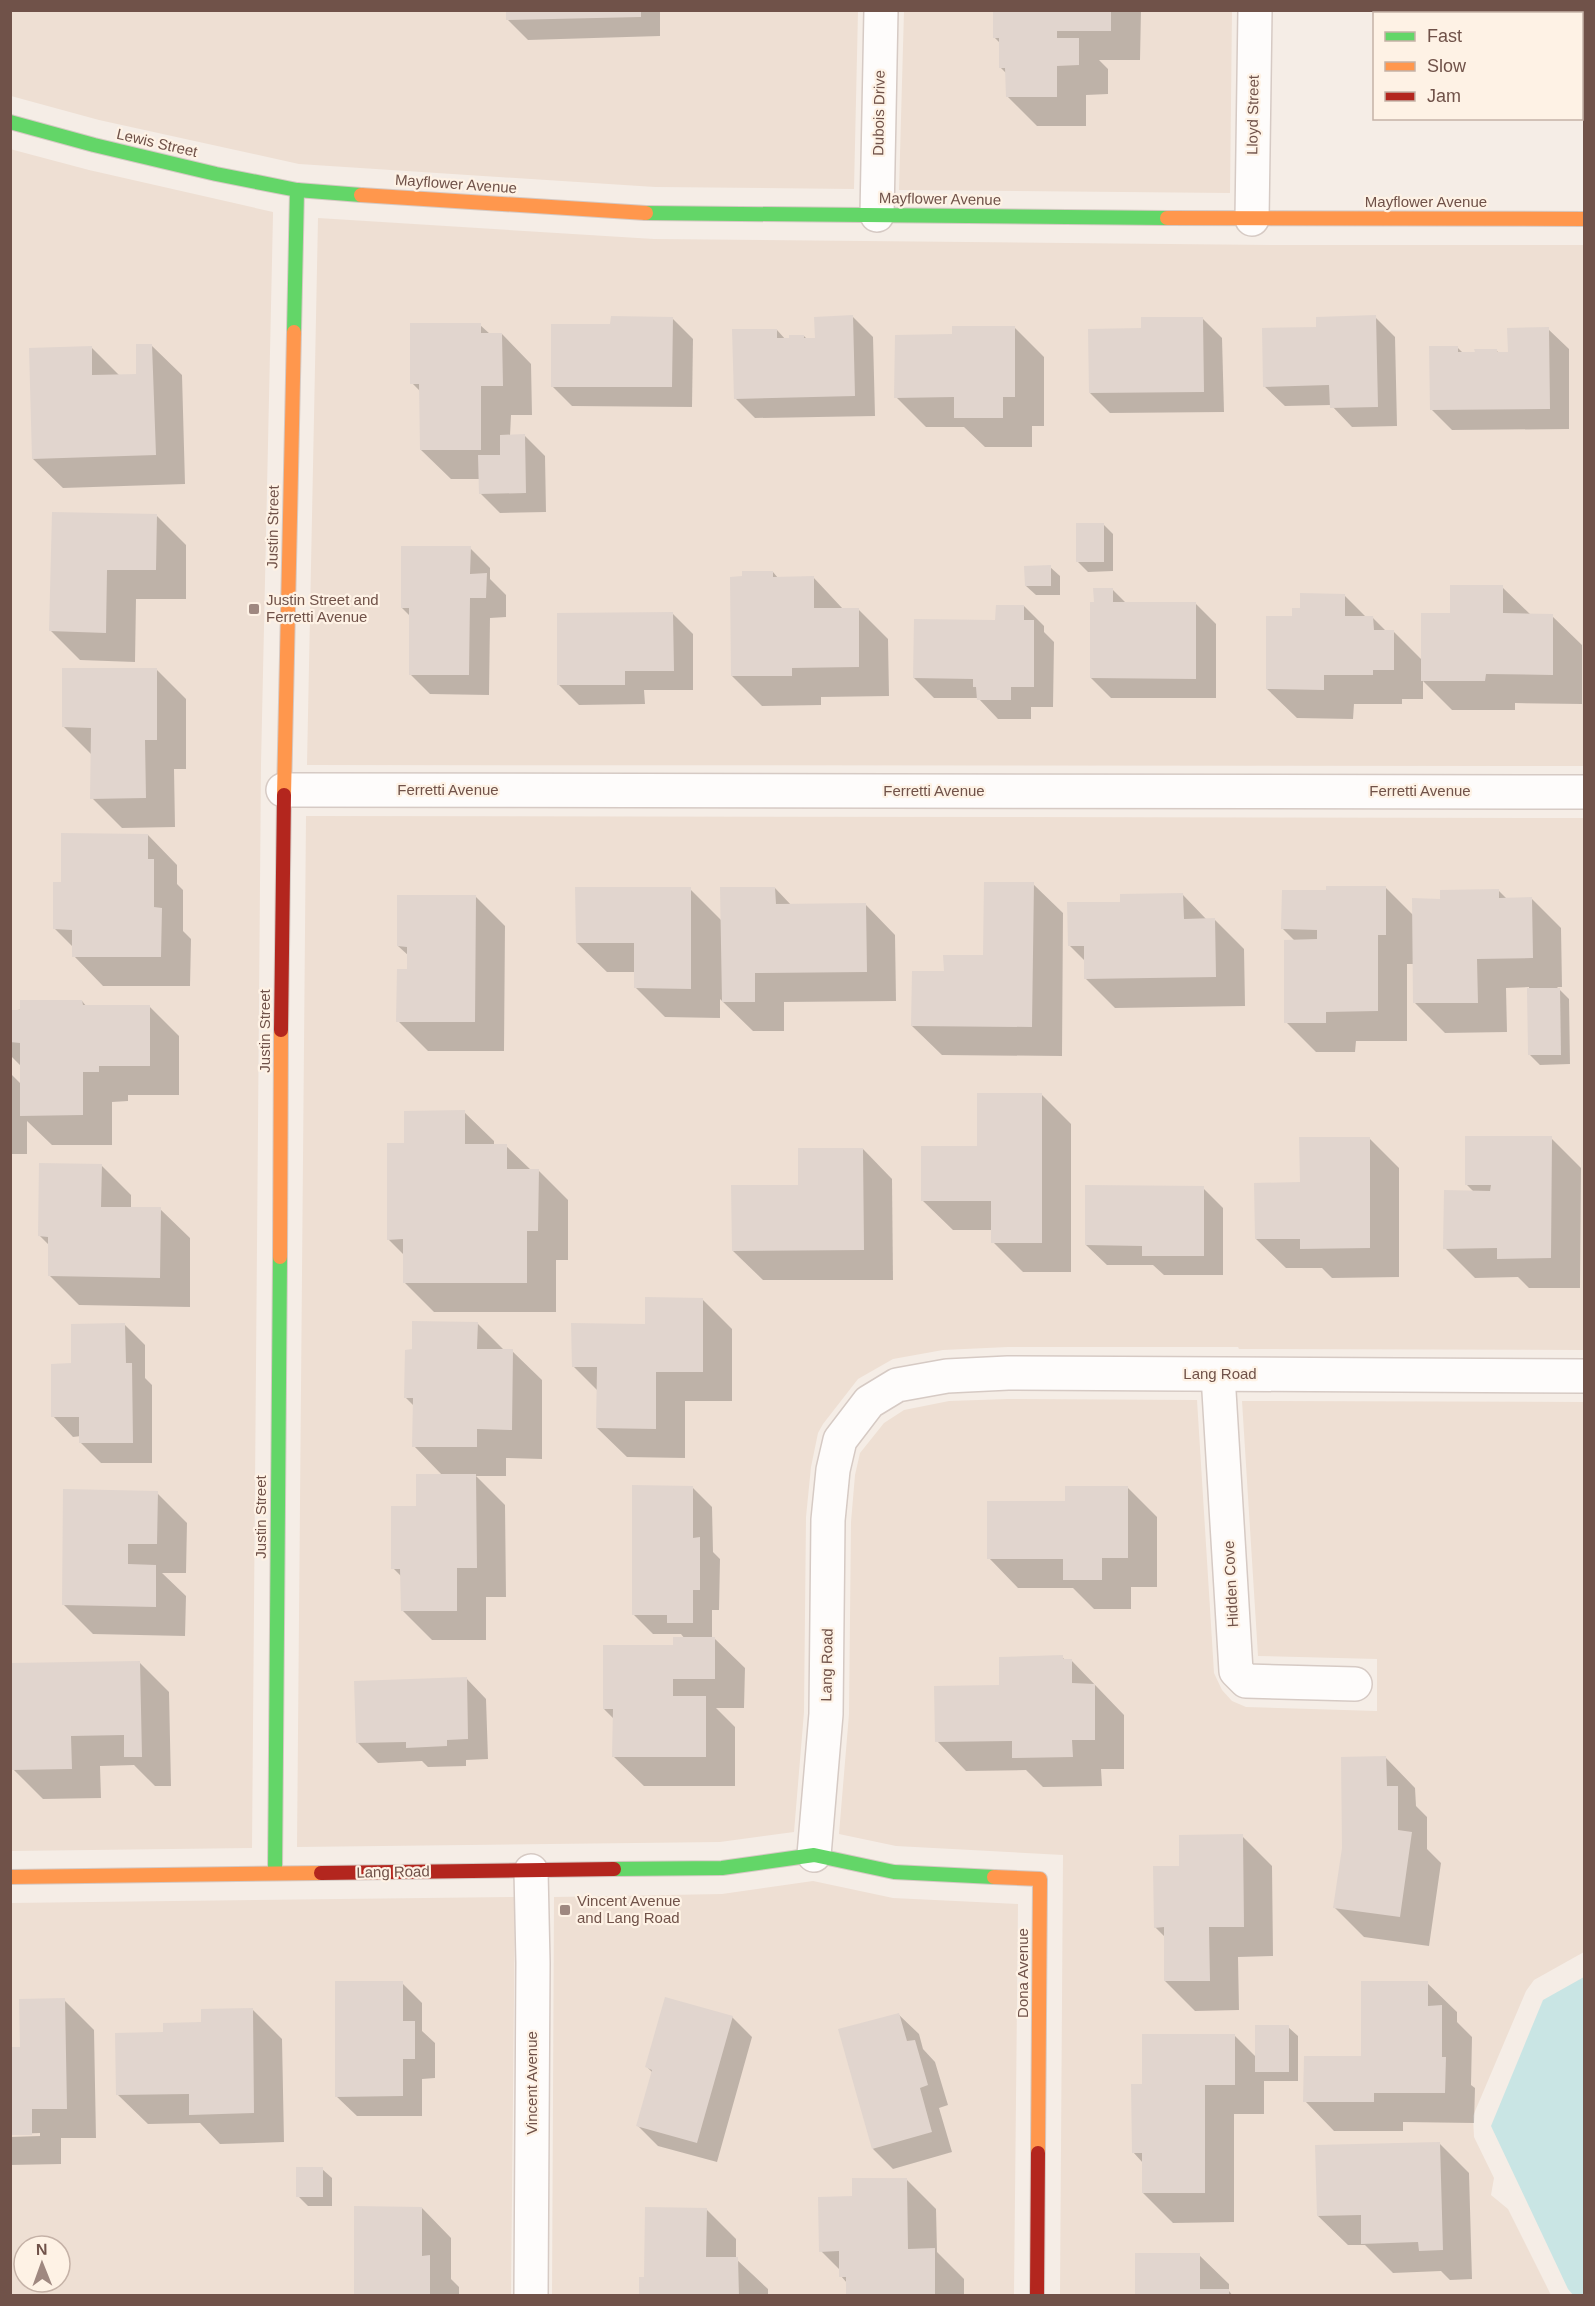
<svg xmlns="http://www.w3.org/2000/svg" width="1595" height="2306" font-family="Helvetica,sans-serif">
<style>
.residential{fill:#eedfd3;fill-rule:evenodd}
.water{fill:#c9e5e4}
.shadow{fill:#0003}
.building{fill:#e1d5ce}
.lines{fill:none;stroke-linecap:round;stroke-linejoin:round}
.street-casing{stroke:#d6cac4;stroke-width:36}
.fast-casing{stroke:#d5c9c3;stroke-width:16}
.slow-casing{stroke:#d5c9c3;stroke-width:16}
.jam-casing{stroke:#d5c9c3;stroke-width:16}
.street{stroke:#fefcfb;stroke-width:33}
.fast{stroke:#63d668;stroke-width:14}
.slow{stroke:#ff974d;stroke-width:14}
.jam{stroke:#b3261e;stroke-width:14}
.poi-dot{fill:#9f8880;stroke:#fef2e5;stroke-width:2}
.labels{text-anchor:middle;stroke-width:4.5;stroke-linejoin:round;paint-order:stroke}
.street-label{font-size:15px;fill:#705249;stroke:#fef2e5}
.poi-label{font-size:15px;fill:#705249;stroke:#fef2e5;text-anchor:start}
</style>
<rect width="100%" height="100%" fill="#f5ede6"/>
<g class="residential">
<polygon points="10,11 858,11 854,189 655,187 299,164 99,120 11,96"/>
<polygon points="904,11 1232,11 1230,193 899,190"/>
<polygon points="10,149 89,170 273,212 273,215 261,764 252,1848 11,1851"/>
<polygon points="318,218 654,239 1275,245 1584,245 1584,766 307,765"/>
<polygon points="306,816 1584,818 1584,1350 1239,1349 1238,1347 1008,1347 943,1350 893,1359 858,1379 823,1424 818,1433 811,1467 806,1517 804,1712 794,1832 720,1842 297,1847"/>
<polygon points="1008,1399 1197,1400 1214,1673 1222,1690 1232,1701 1246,1707 1377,1711 1377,1659 1258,1656 1242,1401 1584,1402 1584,1952 1534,1980 1526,1991 1473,2116 1474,2137 1494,2178 1491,2195 1508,2209 1551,2295 1060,2295 1063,1855 896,1846 839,1834 849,1714 851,1522 855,1475 860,1453 884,1423 904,1410 949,1401"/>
<polygon points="813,1881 893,1898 1018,1904 1014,2295 552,2296 554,1897 722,1894"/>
<path d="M515,1897L511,2295H11L10,1903ZM24,2246H60V2282H24Z"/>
</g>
<polygon class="water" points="1584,1977 1584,2295 1574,2296 1568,2289 1491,2126 1543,2000"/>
<g class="shadow">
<polygon points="508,10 660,10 660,36 528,40 508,20"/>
<polygon points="994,10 1141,10 1140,60 1099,60 1108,69 1108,94 1086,95 1086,126 1037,126 1007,96 1007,74 1000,67 1001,44 994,37"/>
<polygon points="853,317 873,337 875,416 755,418 735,398 777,330 786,340 804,336 807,339 816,339"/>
<polygon points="1375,317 1395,337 1397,426 1352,427 1331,405 1285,406 1264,386 1317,328"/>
<polygon points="1202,318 1222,338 1224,412 1110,413 1090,393 1142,330"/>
<polygon points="673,319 693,339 692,407 572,406 552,386 612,326"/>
<polygon points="480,325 490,334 502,334 531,364 532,415 511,415 510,436 525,436 545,456 546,512 500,513 480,493 480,479 451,479 421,450 421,392 412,383"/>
<polygon points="1014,327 1044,357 1044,426 1032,426 1032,447 985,447 964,427 926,427 896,397 954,336"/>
<polygon points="1548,329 1569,349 1569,429 1452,430 1432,410 1457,347 1464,354 1496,350 1499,353 1509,354"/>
<polygon points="152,346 182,375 185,484 63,488 33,459 91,347 120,376 138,375"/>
<polygon points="157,516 186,545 186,599 136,599 135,662 80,660 51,631"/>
<polygon points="1103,524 1113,534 1113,571 1088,572 1078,562"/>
<polygon points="470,548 490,568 490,579 506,595 506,617 490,618 489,695 430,694 410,674 410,616 402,608"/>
<polygon points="1050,567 1060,576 1060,595 1036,595 1026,586"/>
<polygon points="773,572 778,578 813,577 843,609 858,609 888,639 889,696 821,697 821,705 762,706 732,676"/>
<polygon points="1502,587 1531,615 1552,616 1582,645 1582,704 1515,703 1515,710 1452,710 1423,681 1423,699 1402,699 1402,704 1354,704 1353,719 1297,718 1267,689 1293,618 1302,610 1344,595 1367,618 1373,618 1387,632 1394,632 1422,660 1452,614"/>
<polygon points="1113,590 1127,604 1196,604 1216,624 1216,698 1111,698 1091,678 1095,604"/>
<polygon points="1024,606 1044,626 1044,632 1054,642 1053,707 1031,707 1031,719 998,719 978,698 934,698 914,678 997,622"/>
<polygon points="673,614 693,634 693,690 644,690 645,704 579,705 559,685"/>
<polygon points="156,669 186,699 186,769 174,769 175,827 122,828 92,798 92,755 64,727"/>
<polygon points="148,835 177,865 177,884 183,890 183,931 191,939 190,986 103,986 74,956 74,948 55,929 62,883"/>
<polygon points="1033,884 1063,913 1062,1056 942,1055 912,1026 945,972 985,956"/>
<polygon points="1385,887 1414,916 1441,900 1499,891 1507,899 1532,899 1561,928 1562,987 1557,987 1569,999 1570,1064 1540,1065 1530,1055 1529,987 1506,988 1507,1032 1445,1033 1415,1003 1415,964 1407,964 1407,1041 1356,1041 1355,1052 1316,1052 1286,1022 1295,941 1283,929 1328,892"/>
<polygon points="775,888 792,906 866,905 895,935 896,1001 784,1002 784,1031 753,1031 720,999 720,1018 665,1017 636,988 636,972 607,972 577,943 690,889 722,921"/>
<polygon points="1183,895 1207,920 1215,920 1244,949 1245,1006 1115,1008 1085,978 1085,961 1069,945 1122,903"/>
<polygon points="475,896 505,926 504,1051 428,1051 398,1021 408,971 409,956 398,946"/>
<polygon points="82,1001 87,1007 149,1006 179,1036 179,1095 128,1095 128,1101 112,1102 112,1145 52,1145 27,1121 27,1154 10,1154 10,1073 22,1085 22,1067 10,1055 10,1011"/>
<polygon points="1041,1094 1071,1124 1071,1272 1023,1272 993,1242 993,1230 953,1230 923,1201 979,1147"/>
<polygon points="464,1112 494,1141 494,1146 506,1146 531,1170 538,1170 568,1200 568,1260 556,1260 556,1312 434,1312 404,1282 404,1255 388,1239 405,1145"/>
<polygon points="1369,1138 1399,1168 1399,1277 1332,1278 1322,1268 1286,1268 1256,1239 1301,1184"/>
<polygon points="1551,1138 1581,1168 1580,1288 1529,1288 1518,1277 1475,1278 1445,1248 1474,1192 1466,1184"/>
<polygon points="863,1149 892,1179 893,1280 763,1280 733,1251 799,1187"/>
<polygon points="101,1165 131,1195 131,1209 160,1209 190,1238 190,1307 79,1305 49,1275 50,1246 39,1235"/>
<polygon points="1203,1188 1223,1208 1223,1275 1164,1275 1153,1265 1107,1265 1086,1245"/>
<polygon points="702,1299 732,1329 732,1401 685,1401 685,1458 627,1457 597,1428 598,1391 573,1366 647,1325"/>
<polygon points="477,1323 505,1351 512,1351 542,1380 542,1459 506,1458 506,1476 476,1476 505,1505 506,1597 486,1597 486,1640 432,1640 402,1610 402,1577 393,1568 418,1508 443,1476 414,1446 414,1406 406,1398 414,1351"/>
<polygon points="125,1325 145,1345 145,1378 152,1385 152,1463 101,1463 81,1443 81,1436 73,1437 53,1416 72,1365"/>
<polygon points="692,1487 712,1507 713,1552 720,1559 719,1610 712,1610 712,1639 715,1639 745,1668 744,1708 716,1708 735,1727 735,1786 644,1786 614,1757 614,1719 604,1709 685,1639 681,1634 653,1634 633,1614"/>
<polygon points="1127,1487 1157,1517 1157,1587 1131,1587 1131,1609 1094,1609 1073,1588 1018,1588 989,1558 1067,1502"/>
<polygon points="157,1493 187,1523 186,1573 162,1573 186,1596 185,1636 93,1634 63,1604"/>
<polygon points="1062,1657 1066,1661 1071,1660 1124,1715 1124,1769 1101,1769 1102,1786 1043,1787 1026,1770 966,1771 937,1741 1001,1686"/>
<polygon points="140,1663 169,1692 171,1786 155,1786 134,1765 100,1766 101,1798 43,1799 13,1769"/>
<polygon points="466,1678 486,1699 488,1759 466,1760 466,1766 428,1767 422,1761 378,1763 358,1743"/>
<polygon points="1386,1758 1415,1788 1416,1806 1427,1817 1427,1849 1441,1863 1429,1946 1364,1937 1335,1908"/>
<polygon points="1242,1836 1272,1866 1273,1956 1238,1957 1239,2010 1195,2011 1165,1981 1165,1937 1155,1927 1181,1867"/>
<polygon points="402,1983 422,2003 422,2031 435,2043 435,2078 422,2079 422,2116 357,2116 336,2096"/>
<polygon points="1427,1983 1457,2012 1457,2022 1472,2037 1471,2085 1475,2088 1474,2123 1403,2122 1403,2131 1334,2131 1305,2101 1362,2058"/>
<polygon points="64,2000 94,2030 96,2138 61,2138 61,2164 10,2165 10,2137 40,2136 40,2133 10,2134 21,2049"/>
<polygon points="252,2009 282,2039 284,2142 220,2144 200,2123 148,2124 118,2095 165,2034"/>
<polygon points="898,2014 919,2034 923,2049 935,2062 948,2105 939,2108 952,2152 893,2169 873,2149"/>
<polygon points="732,2017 752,2037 717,2162 658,2146 638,2126 653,2073 647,2067"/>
<polygon points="1288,2027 1298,2036 1298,2081 1264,2081 1264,2114 1234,2114 1234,2222 1173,2223 1143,2193 1143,2163 1133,2152 1143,2085 1235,2036 1256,2057"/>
<polygon points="1439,2143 1469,2173 1472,2279 1450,2280 1441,2271 1393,2273 1365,2245 1348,2245 1318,2216"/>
<polygon points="322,2169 332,2178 332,2206 308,2206 298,2196"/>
<polygon points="906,2179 936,2209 937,2252 964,2279 964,2296 848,2296 847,2283 841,2276 841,2271 821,2251 853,2198"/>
<polygon points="422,2208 451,2238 451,2279 459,2287 459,2296 356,2296"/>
<polygon points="706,2209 736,2239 736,2259 768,2289 768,2296 640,2296 645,2278"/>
<polygon points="1199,2255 1229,2284 1229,2291 1233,2296 1137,2296"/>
</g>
<g class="building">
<polygon points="506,10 641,10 641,17 506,20"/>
<polygon points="993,10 1111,10 1111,31 1057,31 1057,38 1079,38 1079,65 1057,66 1057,97 1006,97 1005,68 999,68 999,38 993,38"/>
<polygon points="853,315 855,396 734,399 732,329 777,329 777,338 789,338 789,335 804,335 804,338 815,338 814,317"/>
<polygon points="1376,315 1378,407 1330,408 1329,385 1263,387 1262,328 1316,327 1316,317"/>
<polygon points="611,316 673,317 672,387 551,387 551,324 610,324"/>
<polygon points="1141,317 1203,317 1204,392 1089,393 1088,329 1141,328"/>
<polygon points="410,323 481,323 481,333 502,333 503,386 481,386 481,450 420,450 419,384 410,384"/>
<polygon points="952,326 1015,326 1015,397 1003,397 1003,418 954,418 954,397 894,398 895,335 952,334"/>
<polygon points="1549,327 1550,409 1430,410 1429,346 1458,346 1458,352 1475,352 1474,349 1497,349 1497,352 1508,352 1507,328"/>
<polygon points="136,344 152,344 156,455 32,459 29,348 92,346 92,375 136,374"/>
<polygon points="525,434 526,493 479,494 478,455 500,455 500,435"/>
<polygon points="52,512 157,514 156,570 107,570 106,633 49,631"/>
<rect x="1076" y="523" width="28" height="39"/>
<polygon points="401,546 471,546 470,574 487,573 486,598 470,598 469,675 409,675 409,608 401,608"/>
<polygon points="1051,565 1051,586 1025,586 1024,566"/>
<polygon points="742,571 773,571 773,577 814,576 814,608 859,608 859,667 792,668 792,676 731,676 730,577 742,576"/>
<polygon points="1450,585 1503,585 1503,613 1553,614 1553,675 1486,674 1485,681 1421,681 1421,613 1450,613"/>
<polygon points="1093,588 1113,588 1113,602 1196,602 1196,679 1090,678 1090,602 1094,602"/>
<polygon points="1300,593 1345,594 1345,616 1373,616 1374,630 1394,630 1394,670 1373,670 1373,675 1324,675 1324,690 1266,689 1266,616 1292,616 1292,608 1300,608"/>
<polygon points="996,605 1024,605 1024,620 1034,620 1034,687 1011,687 1011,700 977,700 976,687 973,687 973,679 913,678 914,619 995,620"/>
<polygon points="673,612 674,671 625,671 625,685 557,685 557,613"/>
<polygon points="62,668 157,668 157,740 145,740 146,798 90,799 91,728 62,727"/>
<polygon points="61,833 148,834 148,859 154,859 154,907 162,908 161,957 72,957 72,930 53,929 53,882 61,882"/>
<polygon points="984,882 1034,882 1032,1027 911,1026 912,971 944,971 943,955 983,955"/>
<polygon points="1326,886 1386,886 1386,935 1378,935 1378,1011 1326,1012 1326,1023 1284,1023 1284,940 1317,939 1317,930 1281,929 1282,890 1326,890"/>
<polygon points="575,887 691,887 691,989 634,988 634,943 576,943"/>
<polygon points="720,887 775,887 776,904 866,903 867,972 755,973 755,1002 722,1002"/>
<polygon points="1499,889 1499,898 1532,897 1533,958 1477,959 1478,1003 1413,1003 1412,898 1440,899 1440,890"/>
<polygon points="1183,893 1184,919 1215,918 1216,977 1084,979 1084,946 1068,946 1067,902 1120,902 1120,894"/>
<polygon points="397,895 476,895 475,1022 396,1022 397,969 407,969 407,947 397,946"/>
<polygon points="1527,988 1560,988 1561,1055 1528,1055"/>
<polygon points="20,1000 82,1000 83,1005 150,1005 150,1066 99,1066 99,1072 83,1072 83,1115 20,1116 20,1043 10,1042 10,1010 20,1010"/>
<polygon points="977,1093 1042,1093 1042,1243 991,1243 991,1201 921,1201 921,1146 977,1146"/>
<polygon points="465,1110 465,1144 507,1144 507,1169 539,1169 538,1231 527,1231 527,1283 403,1283 403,1239 387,1240 387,1143 404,1143 404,1111"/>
<polygon points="1465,1136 1552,1136 1551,1258 1497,1259 1497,1248 1443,1249 1444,1190 1490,1191 1491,1185 1465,1185"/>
<polygon points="1299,1137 1370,1137 1370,1248 1300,1249 1300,1239 1255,1239 1254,1183 1300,1182"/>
<polygon points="798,1148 863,1148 864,1250 732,1251 731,1185 798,1185"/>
<polygon points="39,1163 102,1164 101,1207 161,1207 160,1278 48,1276 48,1237 38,1236"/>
<polygon points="1085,1185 1204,1186 1204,1256 1142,1256 1142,1246 1085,1245"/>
<polygon points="645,1297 703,1298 703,1372 656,1372 656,1429 596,1428 597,1367 572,1367 571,1323 645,1324"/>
<polygon points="412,1321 478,1322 477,1349 513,1349 512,1430 477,1429 477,1447 412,1447 413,1398 404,1398 405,1350 412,1349"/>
<polygon points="125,1323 126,1363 132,1363 133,1443 79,1443 79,1417 51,1417 51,1364 71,1363 71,1324"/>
<polygon points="416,1474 476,1474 477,1568 457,1568 457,1611 401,1611 400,1569 391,1569 391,1506 416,1506"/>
<polygon points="632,1485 693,1486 693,1538 700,1537 700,1590 693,1590 693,1623 667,1623 667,1615 632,1615"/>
<polygon points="1065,1486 1128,1486 1128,1558 1102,1558 1102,1580 1063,1580 1063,1559 987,1559 987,1501 1065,1501"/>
<polygon points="63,1489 158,1491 157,1544 128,1544 128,1564 156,1565 156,1607 62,1605"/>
<polygon points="673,1637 715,1637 715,1679 673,1679 673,1696 706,1696 706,1757 612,1757 613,1709 603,1709 603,1645 673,1645"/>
<polygon points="1063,1655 1063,1659 1072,1659 1072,1683 1095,1684 1095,1740 1072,1740 1073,1757 1012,1758 1012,1741 935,1742 934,1686 999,1685 999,1657"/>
<polygon points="140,1661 142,1757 124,1757 124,1735 71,1736 72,1769 12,1770 10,1663"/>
<polygon points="467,1677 468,1739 447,1740 447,1746 406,1748 406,1742 356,1743 354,1681"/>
<polygon points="1386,1756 1387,1786 1398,1786 1398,1830 1412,1832 1400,1917 1333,1908 1342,1848 1341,1757"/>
<polygon points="1243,1834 1244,1927 1209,1927 1210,1981 1164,1981 1164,1927 1154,1928 1153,1866 1179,1866 1179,1835"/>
<polygon points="335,1981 403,1981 403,2021 415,2021 415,2059 403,2059 403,2096 335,2097"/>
<polygon points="1361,1981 1428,1981 1428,2006 1442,2005 1442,2057 1446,2057 1445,2093 1374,2093 1374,2102 1303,2102 1304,2056 1361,2056"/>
<polygon points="665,1997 733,2016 697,2143 636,2126 652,2070 645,2067"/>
<polygon points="65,1998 67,2109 32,2109 32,2135 10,2135 10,2047 20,2047 19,1999"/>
<polygon points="253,2008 254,2113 189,2115 189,2094 116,2095 115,2033 163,2032 163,2023 201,2022 201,2009"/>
<polygon points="899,2013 907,2041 915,2040 928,2085 920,2088 932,2132 872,2149 838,2029"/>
<rect x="1255" y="2025" width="34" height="47"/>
<polygon points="1142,2034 1235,2034 1235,2085 1205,2085 1205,2193 1142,2193 1142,2153 1132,2153 1131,2084 1142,2084"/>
<polygon points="1440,2142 1443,2250 1419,2251 1418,2242 1361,2244 1361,2215 1317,2216 1315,2145"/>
<rect x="296" y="2167" width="27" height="30"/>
<polygon points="852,2178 907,2178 908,2249 935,2248 935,2296 846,2296 846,2277 839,2277 839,2251 819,2252 818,2197 852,2196"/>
<polygon points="354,2206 422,2207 422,2256 430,2255 430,2296 354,2296"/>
<polygon points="645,2207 707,2208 706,2257 738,2257 739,2296 639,2296 639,2277 644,2277"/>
<polygon points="1135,2253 1200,2253 1200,2289 1229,2289 1229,2296 1135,2296"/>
</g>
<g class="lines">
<defs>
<g id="street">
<polyline points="877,215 881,10"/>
<polyline points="1252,219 1255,10"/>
<polyline points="283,790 1584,792"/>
<polyline points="1218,1375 1236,1671 1246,1681 1355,1684"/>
<polyline points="814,1855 826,1714 828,1520 833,1470 840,1440 869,1402 897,1385 947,1376 1008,1373 1584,1376"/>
<polyline points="531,2296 533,1963 531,1871"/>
</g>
<g id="fast">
<polyline points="10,122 94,145 216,174 297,190 361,195"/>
<polyline points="646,213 1167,218"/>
<polyline points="294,332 297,190"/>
<polyline points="614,1869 722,1868 814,1855 894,1872 994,1877"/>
<polyline points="275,1873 280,1257"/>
</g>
<g id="slow">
<polyline points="361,195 646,213"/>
<polyline points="1167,218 1584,219"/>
<polyline points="284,795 294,332"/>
<polyline points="280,1257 281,1030"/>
<polyline points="10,1877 321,1873"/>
<polyline points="994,1877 1040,1879 1038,2153"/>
</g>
<g id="jam">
<polyline points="281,1030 284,795"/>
<polyline points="321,1873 614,1869"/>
<polyline points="1037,2296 1038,2153"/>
</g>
</defs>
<use href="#street" class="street-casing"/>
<use href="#fast" class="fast-casing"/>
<use href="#slow" class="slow-casing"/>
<use href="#jam" class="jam-casing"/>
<use href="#street" class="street"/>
<use href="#fast" class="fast"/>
<use href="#slow" class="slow"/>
<use href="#jam" class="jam"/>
</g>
<g class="poi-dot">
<rect x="248" y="603" width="12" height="12" rx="3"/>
<rect x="559" y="1904" width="12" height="12" rx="3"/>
</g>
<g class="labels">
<g class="street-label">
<text transform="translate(879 113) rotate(-89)" y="5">Dubois Drive</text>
<text transform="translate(1253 115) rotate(-89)" y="5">Lloyd Street</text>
<text transform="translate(157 143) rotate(13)" y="5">Lewis Street</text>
<text transform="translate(456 184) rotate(4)" y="5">Mayflower Avenue</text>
<text transform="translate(940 199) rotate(1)" y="5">Mayflower Avenue</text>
<text x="1426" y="207">Mayflower Avenue</text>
<text transform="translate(273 527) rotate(-89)" y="5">Justin Street</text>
<text x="448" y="795">Ferretti Avenue</text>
<text x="934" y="796">Ferretti Avenue</text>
<text x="1420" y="796">Ferretti Avenue</text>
<text transform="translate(265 1031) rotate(-90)" y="5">Justin Street</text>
<text x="1220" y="1379">Lang Road</text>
<text transform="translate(261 1517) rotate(-90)" y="5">Justin Street</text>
<text transform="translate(1231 1584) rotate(-93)" y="5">Hidden Cove</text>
<text transform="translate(827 1665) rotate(-89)" y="5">Lang Road</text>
<text transform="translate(393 1872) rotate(-1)" y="5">Lang Road</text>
<text transform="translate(1023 1973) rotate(-90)" y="5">Dona Avenue</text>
<text transform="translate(532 2083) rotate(-90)" y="5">Vincent Avenue</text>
</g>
<g class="poi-label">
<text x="266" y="605">Justin Street and<tspan x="266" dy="17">Ferretti Avenue</tspan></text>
<text x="577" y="1906">Vincent Avenue<tspan x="577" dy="17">and Lang Road</tspan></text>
</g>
</g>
<rect width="1595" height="2306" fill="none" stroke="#705249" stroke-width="24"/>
<rect x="1373" y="12" width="210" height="108" fill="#fef2e5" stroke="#c5b2a7" stroke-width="1.5"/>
<rect x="1385" y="32" width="30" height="9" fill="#63d668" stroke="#c5b2a7" stroke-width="1.5"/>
<text x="1427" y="42" font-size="18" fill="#705249">Fast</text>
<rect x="1385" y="62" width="30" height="9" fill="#ff974d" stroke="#c5b2a7" stroke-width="1.5"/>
<text x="1427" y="72" font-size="18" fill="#705249">Slow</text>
<rect x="1385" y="92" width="30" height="9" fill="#b3261e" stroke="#c5b2a7" stroke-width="1.5"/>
<text x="1427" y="102" font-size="18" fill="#705249">Jam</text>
<g transform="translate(42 2264) rotate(359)"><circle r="28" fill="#fef2e5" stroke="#c5b2a7" stroke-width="1.5"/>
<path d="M0-4.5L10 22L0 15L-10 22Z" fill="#9f8880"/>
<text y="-9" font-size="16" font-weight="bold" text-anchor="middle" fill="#705249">N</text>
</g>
</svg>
